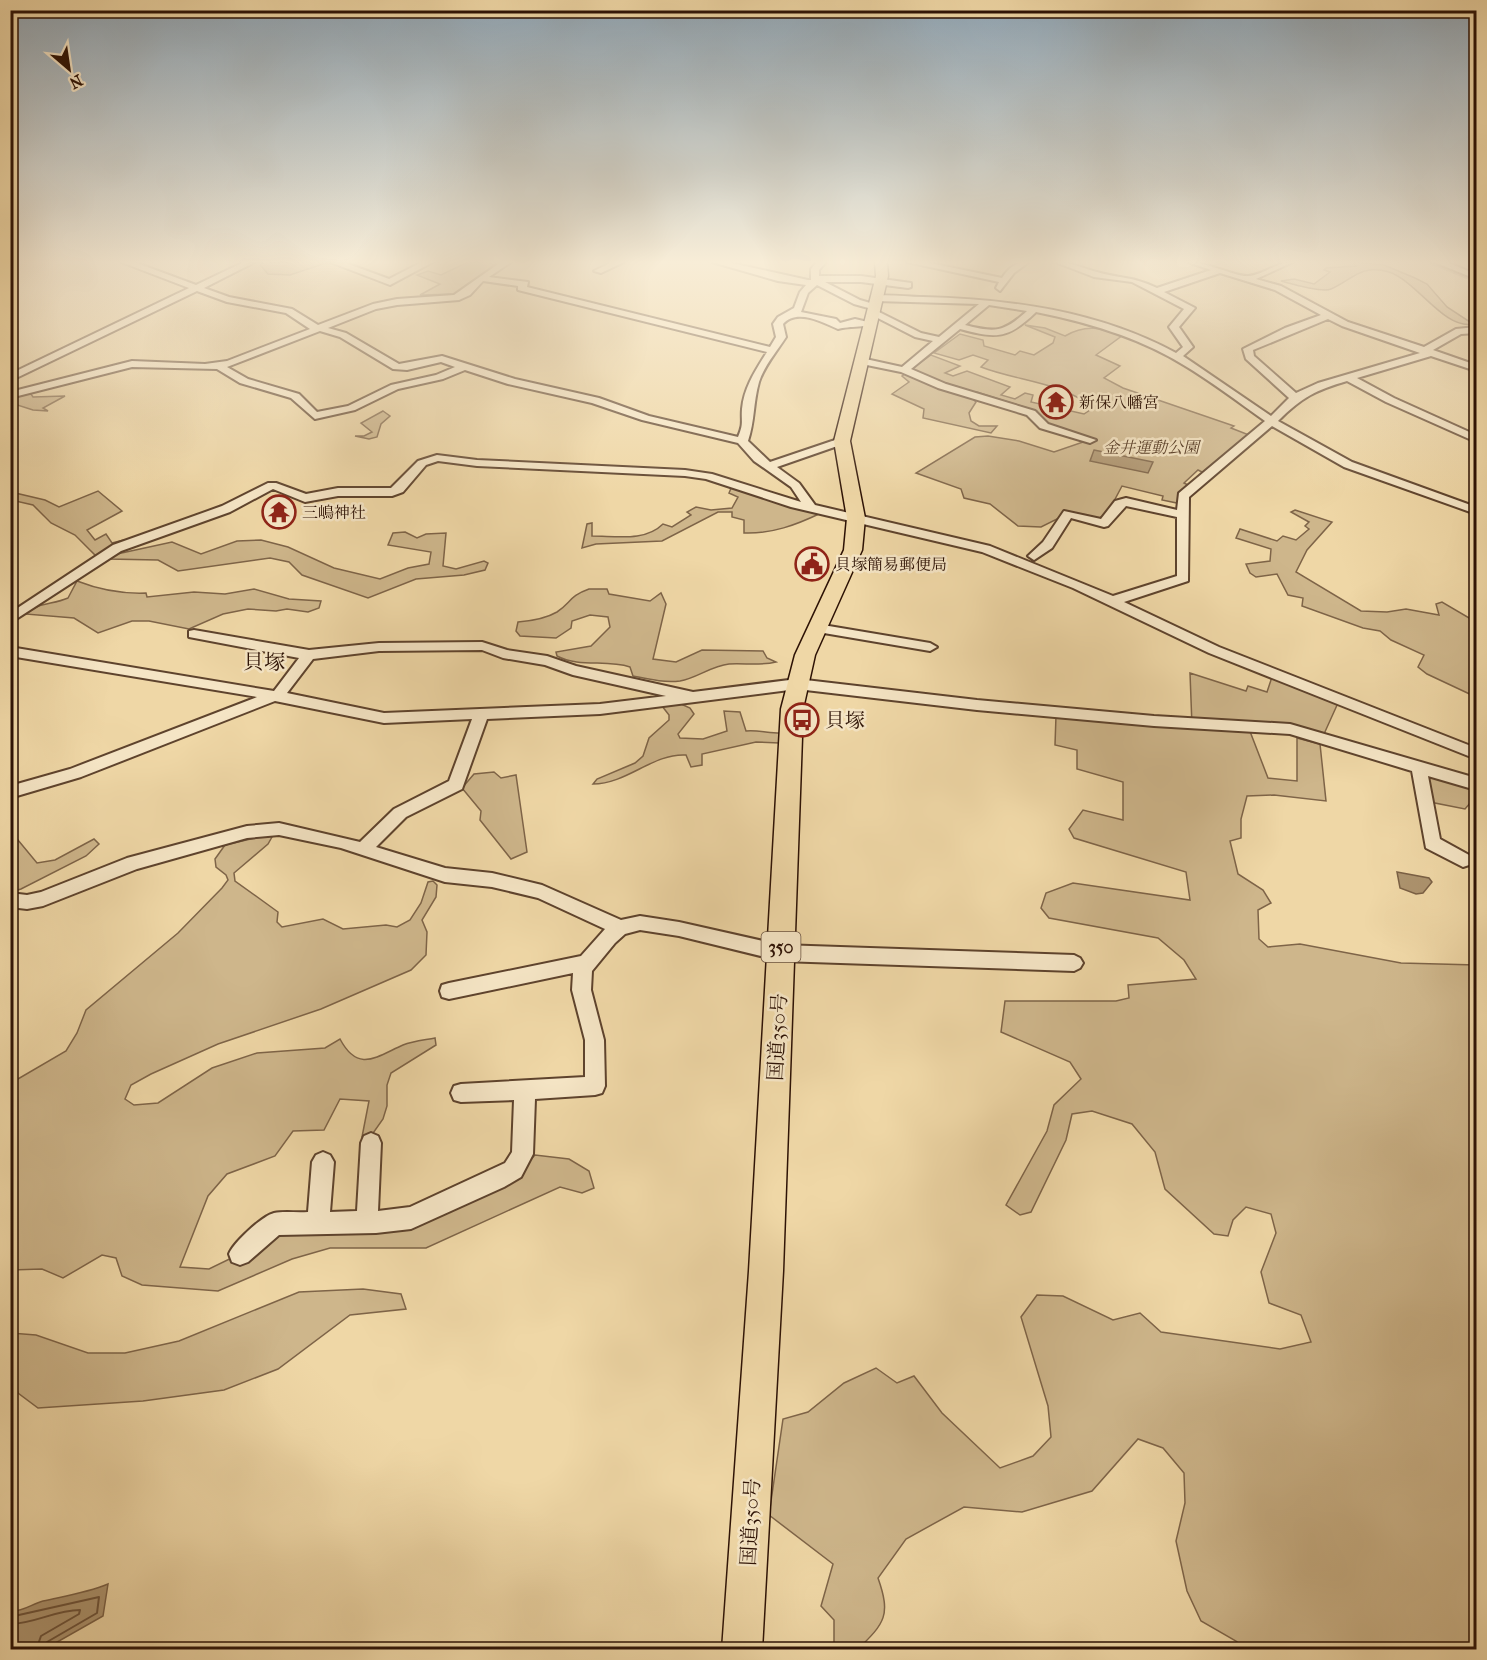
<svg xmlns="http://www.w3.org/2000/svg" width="1487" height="1660" font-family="'IM FELL French Canon','Noto Serif JP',serif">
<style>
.green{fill:#ceb68b;stroke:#7e6448;stroke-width:1.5}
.water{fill:#ad946f;stroke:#7a6045;stroke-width:1.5}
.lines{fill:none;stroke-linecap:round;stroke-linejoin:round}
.shore{stroke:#6d533a;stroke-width:2}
.river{fill:#ad946f;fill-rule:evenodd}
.minor-casing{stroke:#5e432d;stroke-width:4}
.highway-casing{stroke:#2d1205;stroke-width:3}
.minor{fill:#f5e5c5;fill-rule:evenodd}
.highway{fill:#efd7a6;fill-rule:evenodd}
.labels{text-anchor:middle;stroke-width:5;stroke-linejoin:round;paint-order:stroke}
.far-poi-label{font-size:16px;fill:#2d1205;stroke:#f5e5c5;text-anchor:start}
.far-park-label{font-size:16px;font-style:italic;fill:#5d432d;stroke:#f5e5c5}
.shield{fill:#f5e5c5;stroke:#69513f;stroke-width:1.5}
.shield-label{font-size:18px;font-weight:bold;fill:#2d1205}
.poi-label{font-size:20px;fill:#2d1205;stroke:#f5e5c5;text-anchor:start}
.street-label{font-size:20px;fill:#2d1205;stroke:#f5e5c5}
.neighbourhood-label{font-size:21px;fill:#2d1205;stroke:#f5e5c5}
</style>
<rect width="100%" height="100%" fill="#efd7a6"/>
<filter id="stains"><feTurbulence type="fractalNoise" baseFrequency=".00333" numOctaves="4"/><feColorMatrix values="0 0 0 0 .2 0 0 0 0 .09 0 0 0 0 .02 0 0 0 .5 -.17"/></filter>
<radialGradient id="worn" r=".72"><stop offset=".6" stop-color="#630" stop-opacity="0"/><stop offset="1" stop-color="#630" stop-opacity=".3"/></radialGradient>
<g class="green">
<polygon points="265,262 329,262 290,275 268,274 260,265"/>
<polygon points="468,262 488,262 496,266 457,294 420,295 440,284 417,275 428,271 441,275"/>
<path d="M1352,262L1384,265L1415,278L1427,284L1447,307L1473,324C1444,330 1417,281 1389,272C1361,264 1353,279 1331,289C1322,293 1292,284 1281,281L1294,279L1314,284L1330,272L1324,270L1326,268L1356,266Z"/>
<path d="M1025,325L1045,328L1065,336C1086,324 1100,328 1123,335L1096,355L1120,366L1104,378L1123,388L1234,426L1231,428L1249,435L1204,473L1198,470L1184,483L1190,486L1179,495L1177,503L1162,500L1163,496L1122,486L1104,520L1069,513L1041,527L1018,526L990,504L964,498L961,489L916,473L975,437L988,436L1019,441L1054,452L1089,440C1071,434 1045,430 1037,411L977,392L971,397L976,402L969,413L971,421L979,426H997L991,433L923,418L924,409L892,394L909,382L902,376L931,355L960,366L945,373L953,376L967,371L1010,387L1001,395L1015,399L1025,393L1033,395L1031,402L1084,414L1093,408C1063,382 1017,381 981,367L988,360L973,355L959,360L934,353L960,334L983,340L984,346L1015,355L1020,351L1034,355L1053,343L1055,337Z"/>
<polygon points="10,389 28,390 33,397 65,396 43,408 48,411 33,410 11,403"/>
<polygon points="383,411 390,416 381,424 377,437 369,439 355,436 364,436 372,432 361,423"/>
<path d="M732,486L821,513C796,525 772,534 744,533V520L732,517V512H718L662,541L596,544L582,548L587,524L592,523V536C616,536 645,542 663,524L672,527L691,515L687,512L696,507L711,510L732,508L738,497L729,493Z"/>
<polygon points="98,491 122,511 87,530 95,540 106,534 112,543 124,540 125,543 96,556 75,535 51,523 33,505 11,500 11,492 45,500 59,507"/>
<polygon points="1295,510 1332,522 1307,550 1296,572 1361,611 1387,612 1406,609 1439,615 1436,604 1442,602 1476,622 1476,697 1427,674 1418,667 1424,655 1391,640 1380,631 1363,628 1302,606 1303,598 1288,595 1277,574 1256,577 1250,573 1246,564 1270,561 1271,549 1236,538 1240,529 1277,541 1283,536 1296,540 1309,529 1305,526 1309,522 1291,512"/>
<polygon points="405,532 417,538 426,534 446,533 443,566 456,569 484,561 488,563 485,570 464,575 416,579 368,598 302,575 289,562 270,558 178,571 158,560 109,559 117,554 172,542 201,554 237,541 261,540 288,547 334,568 380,579 408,568 429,564 431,552 388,545 393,533"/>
<path d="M77,581C100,590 121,594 146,593L147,597L194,592L225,594L254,589L289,599L321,601L319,608L308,612L287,609L276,611L248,609L223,614L189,629L149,621H132L98,633L74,618L25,614C39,602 52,605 68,598Z"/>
<path d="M589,589H607L609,594L650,601L661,593L666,604L653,659L676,662L702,650L763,651L767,658L776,662C760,666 745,663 729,664C711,666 697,678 680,681C664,683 648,679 633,676L630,667C606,659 580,668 557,656L556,652L591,646L610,627L608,617L590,615L572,621L571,628L556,638L520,636L516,631L518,622C531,621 545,619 557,612C571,603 569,596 589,589Z"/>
<path d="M1190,673L1246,691L1248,686L1267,692L1272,677L1338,703L1324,734L1274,723L1246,721L1268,778L1297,781V738L1320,744L1326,801L1274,795L1247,796L1241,819V838L1230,841L1238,874L1263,890L1271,903L1258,910L1259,939L1268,947L1300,944L1401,963L1476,965V1649H1246L1236,1641L1201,1621L1187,1591L1176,1541L1185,1503L1184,1473L1163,1448L1138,1439L1092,1491L1022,1512L964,1507L906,1539L878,1578C891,1615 885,1623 858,1649H831L834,1643V1620L821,1606L833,1564L769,1515L783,1419L808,1412L844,1383L876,1368L897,1383L914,1376L942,1413L1000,1468L1033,1456L1051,1437L1048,1406L1021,1317L1037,1295L1063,1296L1113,1320L1140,1313L1161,1332L1280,1349L1311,1342L1301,1315L1269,1303L1261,1272L1276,1233L1271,1214L1246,1207L1233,1220L1228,1236L1214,1234L1165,1189L1155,1152L1132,1124L1092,1111L1072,1114L1066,1140L1031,1212L1020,1215L1006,1205L1047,1131L1054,1105L1081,1079L1070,1062L1001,1032L1005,1001H1116L1129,998L1128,985L1196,979L1184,960L1158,938L1049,918L1041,908L1046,893L1073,883L1190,900L1186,872L1074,838L1069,829L1083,810L1123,820V782L1077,769V750L1055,745L1056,716L1192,726Z"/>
<path d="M681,704L690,708L694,714L678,734L680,738L703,739L727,731L724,711L740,712L746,731C759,730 768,733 780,733L779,743L756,742L702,754V765L691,767L686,755C653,753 627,784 593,784L597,779L635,763L643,756L649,738L669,720V715L662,706Z"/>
<polygon points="494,772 501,778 516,775 527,852 511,859 480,820 481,811 462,788 474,774"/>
<polygon points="1425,772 1476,787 1476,803 1471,802 1465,809 1430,802"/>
<polygon points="13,834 37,863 55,860 94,839 99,844 86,856 21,889 11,892 10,835"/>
<path d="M267,835L272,837L268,844L234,873L235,881L278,912L277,922L282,927L323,919L343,929L386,925L397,927L410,920L421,903L428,882L433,881L437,885L436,897L422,920L427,932L426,955L411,970L321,1009L218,1044L151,1074L131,1085L125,1099L134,1105L158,1103L212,1068L257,1053L325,1048L340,1039C358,1073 376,1057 403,1045C413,1041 425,1040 435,1038L436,1045L391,1073L387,1085V1106L383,1119L371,1136L362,1137L369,1101L340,1099L324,1130L293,1131L275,1156L227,1174L208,1196L180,1267L209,1269L287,1231L392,1226L522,1168L535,1155L569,1159L589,1171L594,1188L582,1193L560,1187L426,1248H330L292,1259L218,1291L142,1285L122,1276L116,1258L102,1255L63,1278L42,1269L11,1270V1083L66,1051L77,1033L86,1010L178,933L222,888L228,880L226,875L216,867L215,859L225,845Z"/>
<polygon points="363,1289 401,1294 406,1309 350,1315 278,1369 224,1390 143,1401 38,1408 18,1393 11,1366 11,1333 36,1335 88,1353 125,1353 179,1341 299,1292"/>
</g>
<g class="water">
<polygon points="1094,450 1153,462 1148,473 1090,461"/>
<polygon points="1397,872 1429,878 1432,882 1423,893 1416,894 1400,888"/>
<path d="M108,1584L103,1616L45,1649H11V1611C22,1612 32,1604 43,1601C65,1596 86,1593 108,1584Z"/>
</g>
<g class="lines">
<g class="shore">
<polyline points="10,1617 99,1597 97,1613 47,1642 43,1650"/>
<path d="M10,1624C34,1624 55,1610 80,1610L79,1614L41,1636L36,1650"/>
</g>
<polygon class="river" points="1425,262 1440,262 1476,277 1476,283"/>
<defs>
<g id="minor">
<path d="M121,262H134L196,285L244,262H255L204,288L229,297L292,309L318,325L373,304L397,299L454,295L501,262H511L489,277L528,282L527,287L770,347L776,337L773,324L778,317L794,308L800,292L806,285L778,281L712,262H727L808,280H811V269L817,262H826L819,270V276H861L911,283V287L908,288L861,282H825L860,300L877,305L879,307L875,310L921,333L939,337L979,304L876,301L871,298L873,296C889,294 907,297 923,297C1010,299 1098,311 1176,353L1183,347L1169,327L1184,309L1132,282L1094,277L1055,262C1070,262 1082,268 1097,272C1121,279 1132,276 1157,288L1211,270L1188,262C1208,262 1235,277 1248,276C1264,275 1276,262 1293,262L1256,279L1281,286L1348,322L1424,347L1456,329L1476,327V333L1461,334L1433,350L1476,365V371L1431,356L1357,378L1394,398L1476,435V442L1386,402L1347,381C1316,390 1302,397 1278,421L1352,462L1476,507V514L1344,467L1272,426L1189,497L1188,581L1124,602L1219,647L1476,748V759L1209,653L1073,588L982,552L791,507L706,479L685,476L477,466L438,461L426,465L403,492L392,496H338L305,502L273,489L230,512L121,551L10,623V613L113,545L222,506L268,483H276L306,494L338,488H391L418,461L437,455L477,460L685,470L712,474L801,502L791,487L754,461L738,443L642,420L592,403L508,384L465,370L443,379L398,389L355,410L315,419L291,398L240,383L217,369L132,367L10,398V392L132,361L205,364L227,361L310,329L286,313L227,302L197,291L10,381V374L189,288ZM1220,273L1275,290L1321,315L1285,328L1243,349L1246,359L1289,398L1271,416L1183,356L1193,347L1179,327L1195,308L1164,292ZM483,281L518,286V290L767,352C756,370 744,387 742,409C741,422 744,423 738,437L649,416L599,398L515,379L442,356L399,364L346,333L328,328L376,309L397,305L459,300L470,295ZM817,285L854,304L872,309L868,312L870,314L915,337L933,341L902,367L861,358L856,361L857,363L901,372L938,388L1027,415L1040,428L1090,443L1096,440L1048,424L1035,411L946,384L911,369L960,329C997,339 1008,339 1036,312C1086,322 1138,337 1182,364C1211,381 1238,402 1265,421L1179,493L1177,510L1126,498L1115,501L1101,519L1064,511L1043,542L1028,556L1034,560L1052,548L1071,518L1104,527L1108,526L1126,506L1177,517V576L1113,596L990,546L815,505L799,483L777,467L846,443V439H838L770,462L748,441C755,420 753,403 759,382C764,366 777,351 786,337L783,324C796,308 823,322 838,329C848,326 871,327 876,324L855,319L840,323L836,319L801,312L808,293ZM989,305L1027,311C1004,332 996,333 965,325ZM1328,319L1342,326L1420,353L1318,383L1296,393L1254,356L1253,350ZM320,331L340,337L393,369L407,370L441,362L455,367L436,375L391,385L348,406L317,412L299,394L248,379L227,367Z"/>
<polygon points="330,262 343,262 389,279 422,262 433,262 390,285"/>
<polygon points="612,262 624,262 601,273 594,271"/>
<path d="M907,262H925L1002,278C1009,267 1016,262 1029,262L1014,273L1000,291L996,288L999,282Z"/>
<polygon points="1434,262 1446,262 1476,274 1476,279"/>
<polygon points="817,624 930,643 937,647 930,651 812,631 812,625"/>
<path d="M194,630L309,650L379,643L482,642L507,650L547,656L576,666L693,692L797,679L977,700L1154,716L1290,724L1476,778V790L1428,776L1440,839L1469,855L1471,860L1469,865L1463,867L1426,848L1412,771L1290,734L1154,726L977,710L797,689L600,714L487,719L462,789L406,817L376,847L445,868L492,873L542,885L621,920L640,916L679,922L781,945L1074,955L1080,958L1083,963L1080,968L1074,971L781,961L679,936L640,930L625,934L615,943L592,971L591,990L604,1040L605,1086L602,1093L595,1095L535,1099L533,1154L521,1177L504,1187L411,1229L376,1233L279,1235L248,1262L240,1265L232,1262L229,1254C233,1243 262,1216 274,1213C284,1211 297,1213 308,1212L312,1162L316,1155L323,1152L330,1155L334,1162L330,1212L357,1211L361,1143L364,1136L371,1133L378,1136L381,1143L378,1211L410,1207L505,1163L512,1152L514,1100L461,1102L454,1100L451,1093L454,1086L461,1084L585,1077V1040L572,990L573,973L449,999L442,997L440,991L442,985L449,983L581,956L605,929L538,898L492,887L445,882L341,848L279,835L247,838L137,869L43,906L27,909L10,907V893L27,895L41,892L127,858L247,826L279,823L360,842L394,809L449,781L472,719L384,723L275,701L81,777L10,798V786L70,769L257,697L10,656V647L274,691L299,658L189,637V631ZM482,650L503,658L545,665L573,675L666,696L600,704L384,713L287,693L313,659L379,651Z"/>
</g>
<polygon id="highway" points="875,262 887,262 888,276 850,441 865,518 862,550 815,655 803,709 783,1271 762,1650 722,1650 749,1271 781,709 795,655 844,550 847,518 834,441 876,276"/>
</defs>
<use href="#minor" class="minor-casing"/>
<use href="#highway" class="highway-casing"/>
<use href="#minor" class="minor"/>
<use href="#highway" class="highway"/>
</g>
<linearGradient id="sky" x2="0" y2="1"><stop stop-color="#90a7b8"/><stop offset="0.53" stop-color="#f8edd7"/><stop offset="1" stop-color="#f8edd7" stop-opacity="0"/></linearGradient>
<rect width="1487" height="495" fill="url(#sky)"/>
<defs>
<symbol id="temple-ring" viewBox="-11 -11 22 22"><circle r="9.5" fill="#f5e5c5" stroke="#8f2418" stroke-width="1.5"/><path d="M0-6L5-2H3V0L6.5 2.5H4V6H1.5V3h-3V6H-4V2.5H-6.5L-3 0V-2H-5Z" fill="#8f2418"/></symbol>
<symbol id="civic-ring" viewBox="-11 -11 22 22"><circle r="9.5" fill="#f5e5c5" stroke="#8f2418" stroke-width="1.5"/><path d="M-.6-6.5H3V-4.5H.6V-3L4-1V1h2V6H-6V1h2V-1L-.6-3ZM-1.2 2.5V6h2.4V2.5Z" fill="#8f2418"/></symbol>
<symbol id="bus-ring" viewBox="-11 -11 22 22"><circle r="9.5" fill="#f5e5c5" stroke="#8f2418" stroke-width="1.5"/><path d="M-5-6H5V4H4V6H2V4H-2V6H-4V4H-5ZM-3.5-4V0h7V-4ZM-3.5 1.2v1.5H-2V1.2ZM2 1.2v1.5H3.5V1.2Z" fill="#8f2418"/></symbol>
</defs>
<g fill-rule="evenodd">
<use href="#temple-ring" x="1037" y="383" width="38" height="38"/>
<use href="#temple-ring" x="260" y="493" width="38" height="38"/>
<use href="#civic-ring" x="793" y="545" width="38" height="38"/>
<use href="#bus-ring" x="783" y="701" width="38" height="38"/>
</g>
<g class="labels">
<g class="far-poi-label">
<text x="1079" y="408">新保八幡宮</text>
<text x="302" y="518">三嶋神社</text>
<text x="835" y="570">貝塚簡易郵便局</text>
</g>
<g class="far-park-label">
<text x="1151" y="453">金井運動公園</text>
</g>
<rect class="shield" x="761.5" y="932" width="39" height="30" rx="4.5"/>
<g class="shield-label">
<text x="781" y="953">350</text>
</g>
<g class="poi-label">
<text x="825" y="727">貝塚</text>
</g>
<g class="street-label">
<text transform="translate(777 1037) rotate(-87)" y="7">国道350号</text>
<text transform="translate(750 1522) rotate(-87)" y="7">国道350号</text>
</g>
<g class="neighbourhood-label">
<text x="264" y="669">貝塚</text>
</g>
</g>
<rect width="1487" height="1660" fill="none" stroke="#efd7a6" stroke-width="36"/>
<rect x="12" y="12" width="1463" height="1636" fill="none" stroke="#2d1205" stroke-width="3"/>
<rect x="18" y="18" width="1451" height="1624" fill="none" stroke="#2d1205" stroke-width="1.5"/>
<g transform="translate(69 69) rotate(151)" stroke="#f5e5c5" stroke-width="4.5" paint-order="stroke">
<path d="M0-4.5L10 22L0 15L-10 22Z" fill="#2d1205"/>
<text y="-9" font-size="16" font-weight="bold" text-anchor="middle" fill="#2d1205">N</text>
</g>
<rect width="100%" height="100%" filter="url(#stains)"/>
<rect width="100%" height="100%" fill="url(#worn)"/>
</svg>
